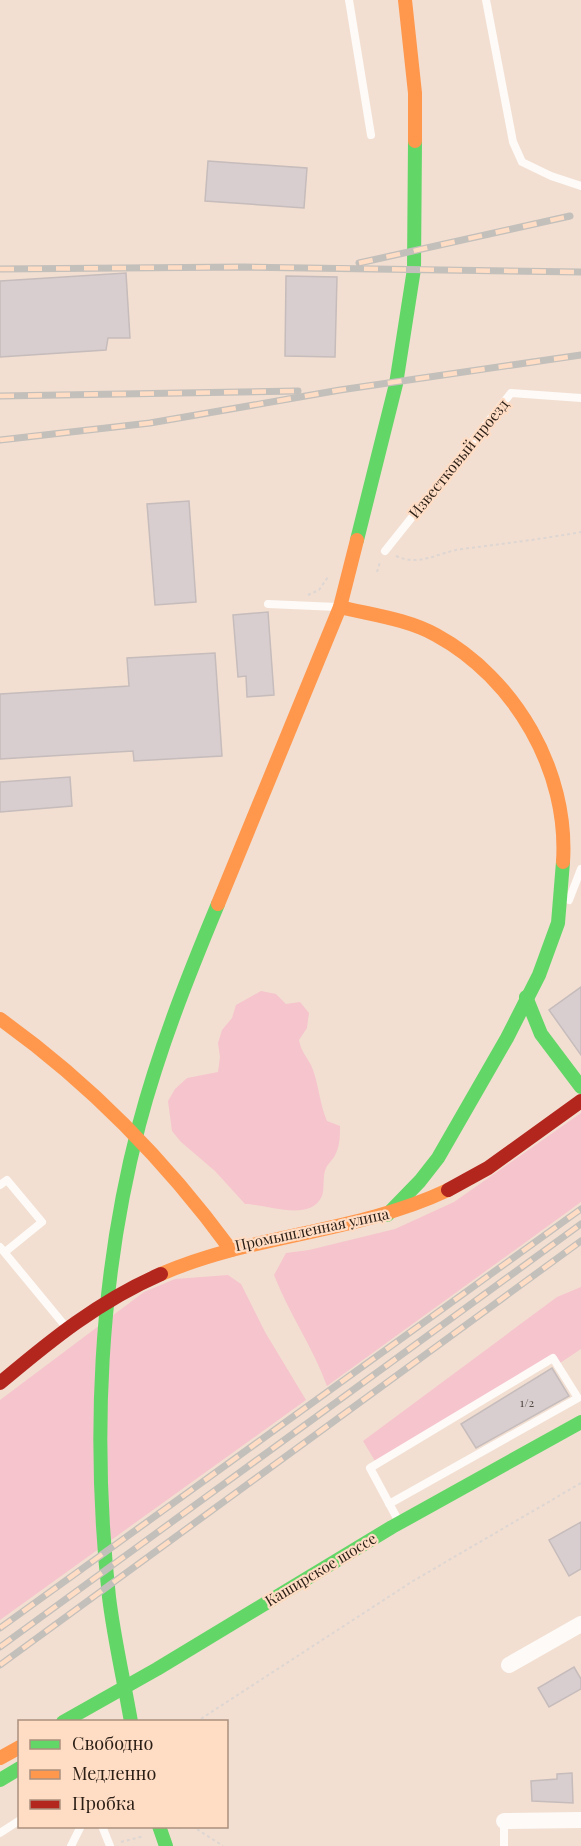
<svg xmlns="http://www.w3.org/2000/svg" width="581" height="1846" font-family="'Playfair Display',serif">
<style>
.green{fill:#f6c4cd}
.building{fill:#d8cecf;stroke:#c6bcbc;stroke-width:1.5}
.lines{fill:none;stroke-linecap:round;stroke-linejoin:round}
.path{stroke:#ddd6d3;stroke-width:2;stroke-dasharray:3 3;stroke-linecap:butt}
.lane{stroke:#fdfaf8;stroke-width:8}
.street{stroke:#fdfaf8;stroke-width:16}
.fast{stroke:#63d668;stroke-width:14}
.slow{stroke:#ff974d;stroke-width:14}
.jam{stroke:#b3261e;stroke-width:14}
.rail-casing{stroke:#c3bfbb;stroke-width:7}
.rail{stroke:#ffdcc4;stroke-width:4.5;stroke-dasharray:14;stroke-linecap:butt}
.labels{text-anchor:middle;stroke-width:4.5;stroke-linejoin:round;paint-order:stroke}
.number-label{font-size:12px;fill:#564a44}
.street-label{font-size:15px;fill:#2a1e15;stroke:#ffdcc4}
</style>
<rect width="100%" height="100%" fill="#f2dfd1"/>
<g class="green">
<path d="M261,991L276,994L286,1004L300,1002L309,1013L307,1028L299,1040C301,1051 306,1056 311,1065C319,1083 319,1103 327,1121L340,1126C340,1135 340,1145 336,1153C334,1159 328,1163 326,1168C322,1177 325,1188 322,1196C310,1223 266,1204 245,1204L215,1171L181,1142L172,1131L168,1101L175,1089L187,1078L218,1072L220,1057L218,1043L222,1030L232,1018L236,1005Z"/>
<path d="M581,1113V1202L327,1386C313,1347 289,1314 274,1275L286,1253L309,1250L395,1229L454,1202Z"/>
<polygon points="228,1275 241,1284 265,1332 306,1400 0,1620 0,1400 144,1292 175,1279"/>
<polygon points="581,1287 581,1349 560,1363 554,1354 375,1461 363,1441 557,1297"/>
</g>
<g class="building">
<polygon points="208,161 307,168 304,208 205,201"/>
<polygon points="126,273 130,338 108,338 106,350 0,357 0,281"/>
<polygon points="286,276 337,277 335,357 285,356"/>
<polygon points="189,501 196,602 155,605 147,504"/>
<polygon points="268,612 274,695 247,697 246,676 238,677 233,615"/>
<polygon points="215,653 222,756 134,761 133,751 0,759 0,694 129,686 127,658"/>
<polygon points="70,777 72,806 0,812 0,782"/>
<polygon points="581,987 581,1055 549,1010"/>
<polygon points="552,1368 569,1396 476,1448 461,1424"/>
<polygon points="581,1522 581,1569 569,1576 549,1540"/>
<polygon points="574,1667 581,1679 581,1689 549,1707 538,1688"/>
<polygon points="572,1773 573,1803 532,1801 531,1781 557,1779 557,1774"/>
</g>
<g class="lines">
<g class="path">
<path d="M396,556C421,567 438,552 462,549C502,544 542,539 581,532"/>
<polyline points="377,572 380,562"/>
<polyline points="308,595 319,590 328,577"/>
<polyline points="196,1722 413,1581 581,1483"/>
<polyline points="192,1826 223,1846"/>
<polyline points="179,1828 185,1826"/>
<polyline points="121,1842 144,1836"/>
</g>
<g class="lane">
<polyline points="349,0 371,135"/>
<polyline points="486,0 513,142 522,162 551,176 581,186"/>
<polyline points="385,551 511,393 581,398"/>
<polyline points="268,604 337,607"/>
<polyline points="569,900 581,869"/>
<polyline points="0,1185 7,1180 42,1222 5,1252"/>
<polyline points="0,1247 66,1327"/>
<polyline points="389,1504 578,1398 553,1358 370,1468 398,1520"/>
<polyline points="102,1826 110,1846"/>
<polyline points="0,1833 20,1820"/>
<polyline points="71,1846 81,1826"/>
<polyline points="504,1846 504,1821"/>
</g>
<g class="street">
<polyline points="509,1665 581,1624"/>
<polyline points="504,1821 581,1820"/>
</g>
<g class="fast">
<polyline points="357,540 396,384 414,269 415,141"/>
<polyline points="526,997 541,1034 581,1087"/>
<polyline points="387,1215 420,1181 438,1158 507,1038 539,975 558,923 563,862"/>
<polyline points="63,1722 157,1669 392,1527 581,1422"/>
<path d="M131,1722C124,1681 114,1639 109,1597C92,1441 99,1278 139,1125C159,1049 188,976 218,904"/>
<polyline points="0,1780 20,1768"/>
<polyline points="159,1826 166,1846"/>
</g>
<g class="slow">
<polyline points="405,0 415,93 415,141"/>
<path d="M340,607C372,615 407,619 436,635C515,678 569,771 563,862"/>
<polyline points="218,904 340,607 357,540"/>
<path d="M0,1019C91,1084 165,1160 231,1250"/>
<path d="M161,1274C253,1234 357,1233 448,1190"/>
<polyline points="0,1758 20,1747"/>
</g>
<g class="jam">
<polyline points="448,1190 488,1168 581,1101"/>
<path d="M0,1383C51,1340 99,1301 161,1274"/>
</g>
<defs>
<g id="rail">
<polyline points="359,263 570,216"/>
<polyline points="0,269 244,267 581,272"/>
<polyline points="0,396 298,391"/>
<polyline points="0,440 150,423 340,390 581,355"/>
<polyline points="0,1628 581,1209"/>
<polyline points="0,1647 581,1224"/>
<polyline points="0,1665 581,1241"/>
</g>
</defs>
<use href="#rail" class="rail-casing"/>
<use href="#rail" class="rail"/>
</g>
<g class="labels">
<g class="number-label">
<text x="527" y="1407">1/2</text>
</g>
<g class="street-label">
<text transform="translate(459 459) rotate(-51)" y="5">Известковый проезд</text>
<text transform="translate(312 1230) rotate(-12)" y="5">Промышленная улица</text>
<text transform="translate(321 1570) rotate(-31)" y="5">Каширское шоссе</text>
</g>
</g>
<rect x="18" y="1720" width="210" height="108" fill="#ffdcc4" stroke="#aa907e" stroke-width="1.5"/>
<rect x="30" y="1740" width="30" height="9" fill="#63d668" stroke="#aa907e" stroke-width="1.5"/>
<text x="72" y="1750" font-size="18" fill="#2a1e15">Свободно</text>
<rect x="30" y="1770" width="30" height="9" fill="#ff974d" stroke="#aa907e" stroke-width="1.5"/>
<text x="72" y="1780" font-size="18" fill="#2a1e15">Медленно</text>
<rect x="30" y="1800" width="30" height="9" fill="#b3261e" stroke="#aa907e" stroke-width="1.5"/>
<text x="72" y="1810" font-size="18" fill="#2a1e15">Пробка</text>
</svg>
